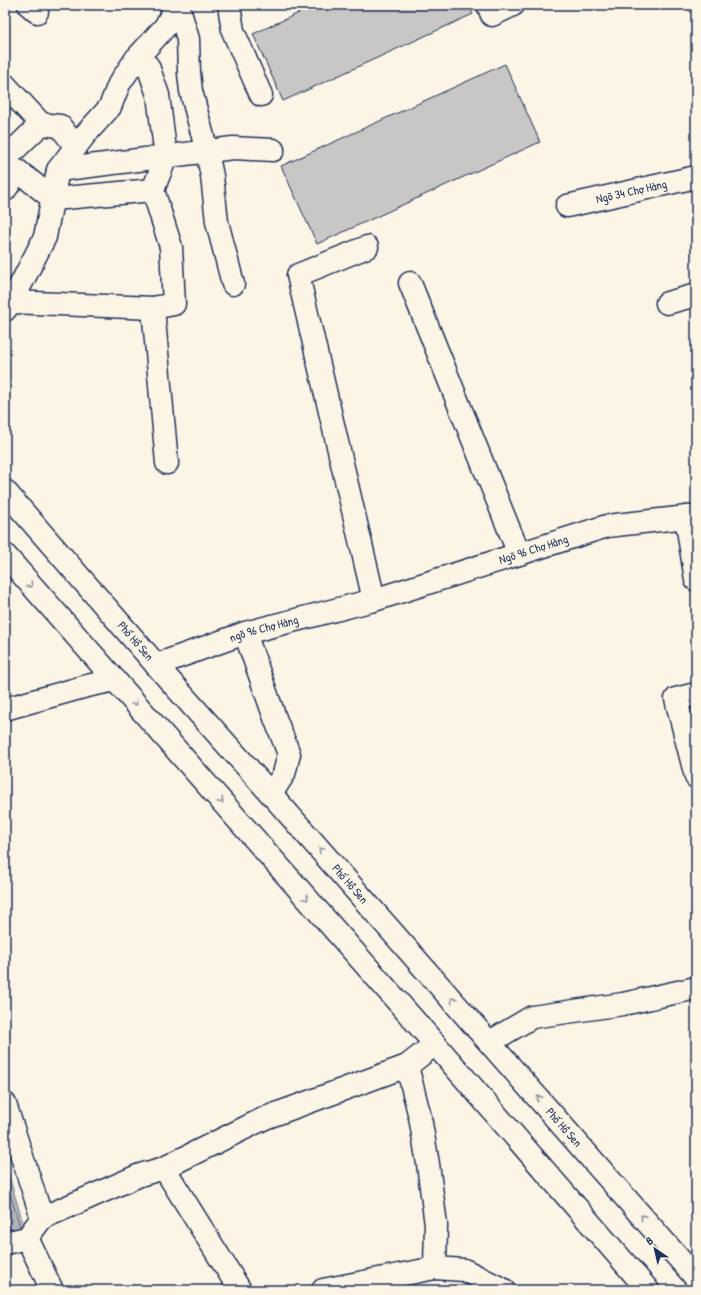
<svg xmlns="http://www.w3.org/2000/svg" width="701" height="1295" font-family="'Patrick Hand',sans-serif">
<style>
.water{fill:#b2b4b8;stroke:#767f94}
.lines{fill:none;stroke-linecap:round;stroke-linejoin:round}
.shore{stroke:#576482;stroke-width:1}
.building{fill:#c8c7c6;stroke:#1b2f5e}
.minor-casing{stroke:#1b2f5e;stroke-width:25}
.major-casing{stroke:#1b2f5e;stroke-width:25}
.minor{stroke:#fcf5e5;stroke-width:22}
.major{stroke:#fcf5e5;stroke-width:22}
.oneway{stroke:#8c92a2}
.labels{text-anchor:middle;stroke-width:4;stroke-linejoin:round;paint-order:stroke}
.street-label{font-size:12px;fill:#1b2f5e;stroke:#fcf5e5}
</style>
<rect width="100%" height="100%" fill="#fcf5e5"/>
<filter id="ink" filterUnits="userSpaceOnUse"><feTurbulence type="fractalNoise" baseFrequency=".025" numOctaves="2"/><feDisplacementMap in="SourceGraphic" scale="8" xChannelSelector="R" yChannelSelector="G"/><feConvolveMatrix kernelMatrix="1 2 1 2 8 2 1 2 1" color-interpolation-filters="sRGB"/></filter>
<g filter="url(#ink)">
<polygon class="water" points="5,1163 28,1239 5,1249"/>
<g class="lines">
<polyline class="shore" points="5,1177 20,1227"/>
</g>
<g class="building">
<polygon points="316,5 469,5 473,14 283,101 253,34"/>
<polygon points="505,64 540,142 317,244 281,166"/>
</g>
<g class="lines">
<defs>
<g id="minor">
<polyline points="29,5 37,12"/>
<polyline points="178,5 188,39 189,73 191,91 207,152 212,176 217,222 233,284"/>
<polyline points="229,5 233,31 261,95"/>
<polyline points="488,5 492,15 513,5"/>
<polyline points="5,85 41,124 60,126 76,147"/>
<polyline points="5,152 10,154 41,124"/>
<polyline points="58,170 233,148 273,150"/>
<polyline points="5,190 18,171 53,199 153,190"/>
<path id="s1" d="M567,206L696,177"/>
<polyline points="367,247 298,275 374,600"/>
<polyline points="410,283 519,554"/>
<polyline points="11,302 153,308 174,304 171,247 153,190 166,157 158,95 148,66 136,59"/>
<polyline points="667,303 696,295"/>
<polyline points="153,308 167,463"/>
<polyline points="5,310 11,302 22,282 45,237 58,170 84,136 110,107 119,84 136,59 165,27 177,5"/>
<polyline points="686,517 696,580"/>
<polyline points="245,633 275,718 289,754 284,774 271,794"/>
<path id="s2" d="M156,665L245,633L374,600L607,526L696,516"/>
<polyline points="696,694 676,699 696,777"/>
<polyline points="5,709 87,686 115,680"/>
<polyline points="490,1042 532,1017 623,1004 696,988"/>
<polyline points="407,1066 420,1117 428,1164 436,1225 435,1268 464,1270 504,1290"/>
<polyline points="5,1104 42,1218 27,1238 5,1243"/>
<polyline points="164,1168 240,1290"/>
<polyline points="42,1218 140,1175 164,1168 265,1118 407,1066 435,1044"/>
<polyline points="27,1238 52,1290"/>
<polyline points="323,1290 435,1268"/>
</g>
<g id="major">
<path id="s3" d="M5,491L171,682L271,794L696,1278"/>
<polyline points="5,555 435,1044 648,1290"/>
</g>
</defs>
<use href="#minor" class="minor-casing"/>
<use href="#major" class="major-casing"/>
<use href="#minor" class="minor"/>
<use href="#major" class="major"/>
</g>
<defs><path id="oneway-chevron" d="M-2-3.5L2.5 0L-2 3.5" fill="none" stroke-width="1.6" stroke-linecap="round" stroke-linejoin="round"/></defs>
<g class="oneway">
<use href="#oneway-chevron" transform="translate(30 585) rotate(48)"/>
<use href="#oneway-chevron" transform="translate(135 703) rotate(49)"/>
<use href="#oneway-chevron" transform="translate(221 801) rotate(49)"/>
<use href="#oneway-chevron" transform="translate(321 850) rotate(-131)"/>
<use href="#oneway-chevron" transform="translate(306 898) rotate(49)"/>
<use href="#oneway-chevron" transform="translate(453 1000) rotate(-131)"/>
<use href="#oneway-chevron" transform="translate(539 1098) rotate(-131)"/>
<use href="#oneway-chevron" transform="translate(643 1217) rotate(-131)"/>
</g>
</g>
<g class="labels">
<g class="street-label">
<text dy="4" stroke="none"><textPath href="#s1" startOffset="66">Ngõ 34 Chợ Hàng</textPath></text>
<text dy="4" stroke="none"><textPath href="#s2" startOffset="395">Ngõ 96 Chợ Hàng</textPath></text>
<text dy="4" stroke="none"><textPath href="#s2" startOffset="114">ngõ 96 Chợ Hàng</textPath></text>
<text dy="4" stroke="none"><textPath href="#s3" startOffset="199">Phố Hồ Sen</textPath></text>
<text dy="4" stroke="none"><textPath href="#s3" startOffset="523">Phố Hồ Sen</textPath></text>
<text dy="4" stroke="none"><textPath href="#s3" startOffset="847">Phố Hồ Sen</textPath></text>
</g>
</g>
<rect width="701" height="1295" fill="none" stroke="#fcf5e5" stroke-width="20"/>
<rect x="10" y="10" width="681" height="1275" fill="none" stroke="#1b2f5e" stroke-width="1.5" filter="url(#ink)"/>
<g transform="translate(655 1249) rotate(326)" stroke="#fcf5e5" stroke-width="3" paint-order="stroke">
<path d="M0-3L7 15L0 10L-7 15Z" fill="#1b2f5e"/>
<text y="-6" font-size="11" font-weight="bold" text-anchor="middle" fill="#1b2f5e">B</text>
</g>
</svg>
